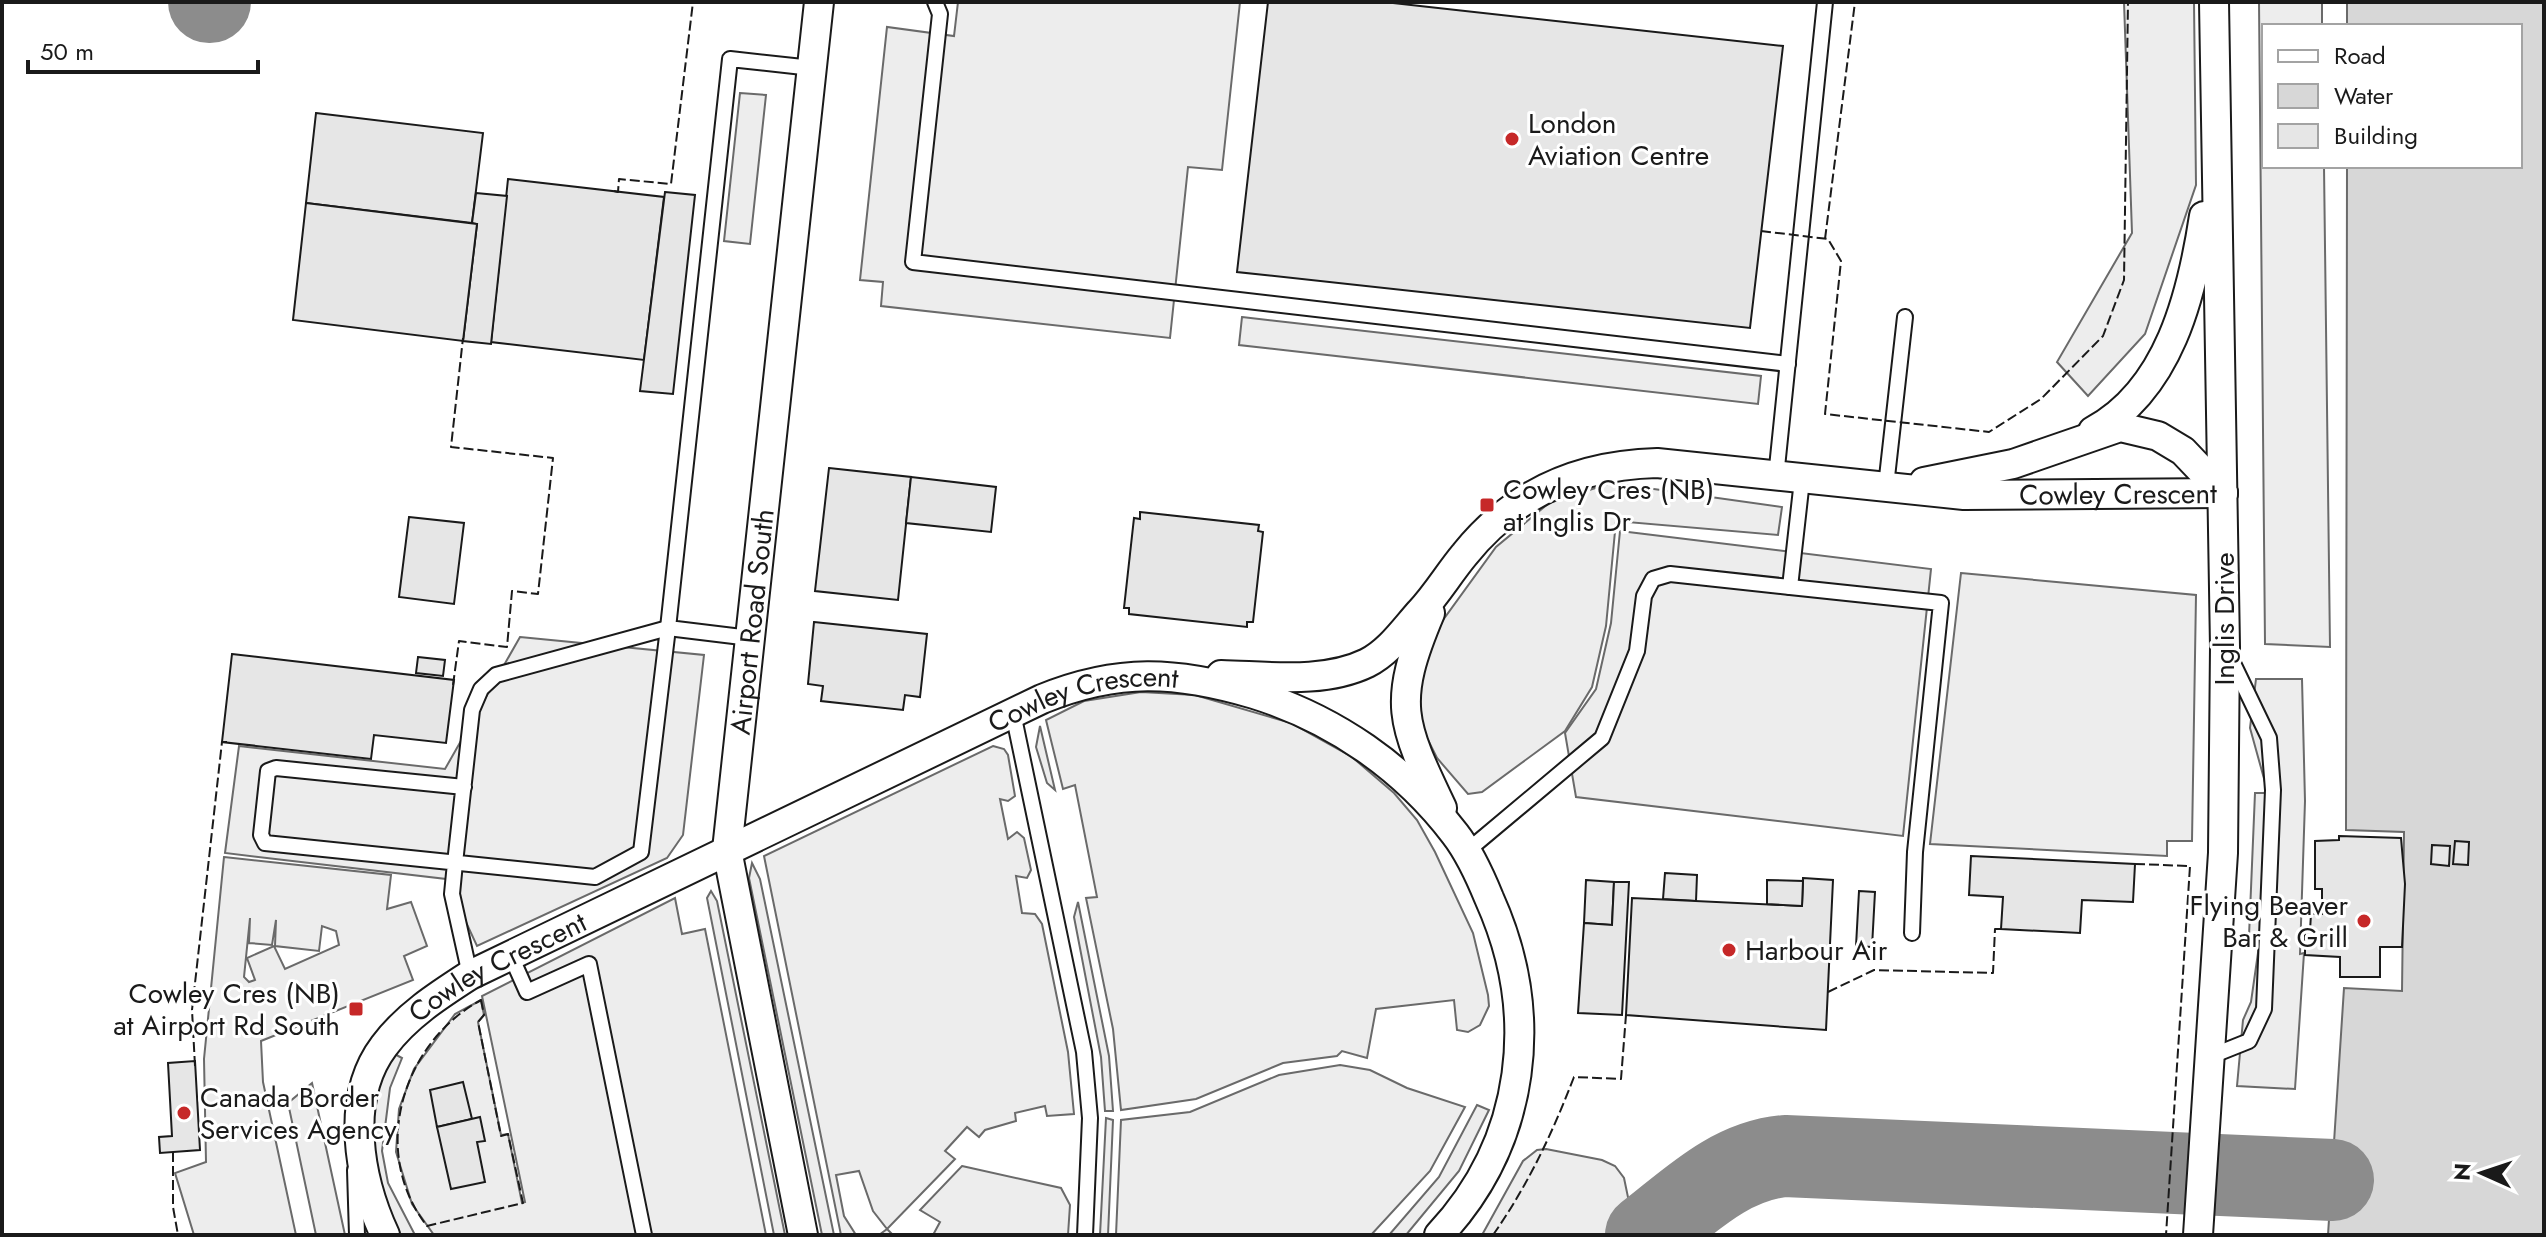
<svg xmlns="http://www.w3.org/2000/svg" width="2546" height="1237" font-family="Jost,sans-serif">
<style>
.built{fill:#ededed;stroke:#6a6a6a;stroke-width:2;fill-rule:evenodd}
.water{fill:#d7d7d7;stroke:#6a6a6a;stroke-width:2}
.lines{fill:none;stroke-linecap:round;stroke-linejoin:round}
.taxiway{stroke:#8c8c8c;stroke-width:82}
.building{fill:#e6e6e6;stroke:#1a1a1a;stroke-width:2}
.service-casing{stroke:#1a1a1a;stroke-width:18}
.minor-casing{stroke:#1a1a1a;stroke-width:32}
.service{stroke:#fff;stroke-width:14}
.minor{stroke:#fff;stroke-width:28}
.fence{stroke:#1a1a1a;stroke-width:2;stroke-dasharray:10 4;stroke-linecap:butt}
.poi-dot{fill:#c62828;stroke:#fff;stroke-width:3}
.labels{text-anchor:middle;stroke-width:6;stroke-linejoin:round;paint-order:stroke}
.poi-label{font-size:28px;fill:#1a1a1a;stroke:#fff;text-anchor:start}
.street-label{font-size:28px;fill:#1a1a1a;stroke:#fff}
</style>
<rect width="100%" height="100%" fill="#fff"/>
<g class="built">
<polygon points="958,2 1240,2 1222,170 1188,167 1170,338 881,306 883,282 860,280 887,27 954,36"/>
<polygon points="2124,2 2194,2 2196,185 2145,334 2088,396 2057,362 2132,233"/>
<polygon points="2259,2 2322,2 2322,26 2264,26 2264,166 2324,166 2330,647 2265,644"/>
<polygon points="740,93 766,95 750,244 724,241"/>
<polygon points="1242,317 1761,376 1758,404 1239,345"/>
<polygon points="1611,483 1782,507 1778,535 1616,521 1606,626 1592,687 1565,731 1482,792 1468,794 1437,758 1421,726 1416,691 1430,638 1496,547 1549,503"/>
<polygon points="1620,531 1931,569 1903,836 1576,797 1565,733 1596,689 1611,623"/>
<polygon points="1961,573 2196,595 2192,841 2167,841 2167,856 1930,844"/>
<polygon points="520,637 704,655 683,835 667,858 477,946 446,879 225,853 239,746 445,769"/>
<polygon points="2256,679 2302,679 2305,801 2300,954 2304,953 2295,1089 2237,1086 2243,1020 2251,1002 2260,939 2249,936 2255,793 2268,793 2250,728"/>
<polygon points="1141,692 1195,695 1291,723 1352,757 1394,793 1417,820 1435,852 1473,933 1488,995 1489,1006 1480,1025 1468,1032 1457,1030 1454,1000 1376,1009 1367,1058 1342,1051 1337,1056 1283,1063 1196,1099 1121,1110 1113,1029 1086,898 1097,897 1075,785 1063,789 1046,720 1084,701"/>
<polygon points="1040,726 1055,790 1047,783 1036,747"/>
<polygon points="993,746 1004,749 1008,755 1015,796 1008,801 1000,799 1008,839 1017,832 1024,838 1031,870 1027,878 1016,876 1022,913 1035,914 1042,924 1068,1052 1074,1114 1047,1116 1045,1106 1015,1113 1016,1121 985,1130 979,1137 967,1127 945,1151 955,1159 887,1229 893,1235 879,1235 887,1229 873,1211 859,1171 836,1175 844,1216 856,1235 841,1235 764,856"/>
<path d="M224,857L391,875L387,909L411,902L427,946L404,956L413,980L261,1041L263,1082L296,1235H194L175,1173L206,1162L204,1059ZM250,918L249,943L272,945L276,920L275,946L319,951L322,926L336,931L339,945L285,969L274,946L247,958L255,980L249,982L244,977Z"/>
<polygon points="752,863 760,879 834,1235 822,1235 749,878"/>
<polygon points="711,891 717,901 785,1235 774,1235 707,898"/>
<polygon points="675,898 682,934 705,929 766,1235 434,1235 412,1204 396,1152 399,1109 414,1069 455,1014 481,1000 484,1015 478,1022 501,1135 508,1134 522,1203 525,1202 482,996"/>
<polygon points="1078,902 1109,1056 1113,1111 1105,1111 1101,1057 1074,917"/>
<polygon points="391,1052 402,1058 390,1088 382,1151 388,1183 415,1235 400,1235 376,1186 371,1117 378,1084"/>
<polygon points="1340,1065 1370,1070 1407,1088 1465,1107 1430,1171 1371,1235 1116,1235 1121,1120 1190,1112 1279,1075"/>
<polygon points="312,1083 345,1235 316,1235 288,1103"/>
<polygon points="1477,1105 1489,1110 1459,1171 1406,1235 1389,1235 1439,1177"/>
<polygon points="1106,1118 1113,1120 1108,1235 1100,1235"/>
<polygon points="1546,1149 1602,1160 1615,1166 1624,1178 1629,1202 1617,1226 1606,1235 1482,1235 1523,1161 1537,1150"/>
<polygon points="962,1166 1061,1188 1070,1205 1068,1235 933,1235 940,1222 920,1210"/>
</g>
<polygon class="water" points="2347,2 2544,2 2544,1235 2328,1235 2344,988 2402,991 2404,832 2346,830 2347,166 2520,166 2520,26 2347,26"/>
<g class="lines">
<g class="taxiway">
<polyline points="209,2 210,2"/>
<path d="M1646,1235C1689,1202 1729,1161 1785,1156L2333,1180"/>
</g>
</g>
<g class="building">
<polygon points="1268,2 1384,2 1783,46 1750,328 1237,272"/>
<polygon points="316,113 483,133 472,223 306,203"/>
<polygon points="508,179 664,197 644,360 491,342"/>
<polygon points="665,192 695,195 673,394 640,391"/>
<polygon points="476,193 507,196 491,344 463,341 477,224 472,223"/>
<polygon points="306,203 477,224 463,341 293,320"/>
<polygon points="829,468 911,477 898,600 815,591"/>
<polygon points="911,477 996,487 991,532 906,523"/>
<polygon points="1140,512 1259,525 1258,531 1263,532 1253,622 1247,622 1247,627 1129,614 1129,608 1124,608 1134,518 1140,519"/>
<polygon points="409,517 464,523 454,604 399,597"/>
<polygon points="814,622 927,634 920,697 905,695 903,710 821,701 823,686 808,684"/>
<polygon points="232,654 454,680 446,743 374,735 371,759 222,742"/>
<polygon points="418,657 445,660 443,676 416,673"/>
<polygon points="2339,836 2401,838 2405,884 2402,947 2380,947 2380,977 2340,977 2340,957 2305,955 2305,931 2310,931 2311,914 2322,914 2322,889 2315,889 2315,841 2339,840"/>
<polygon points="2455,841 2469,842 2468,865 2453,864"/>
<polygon points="2432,845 2450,846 2449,866 2431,864"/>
<polygon points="1971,856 2135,864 2133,902 2082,900 2080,933 2001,929 2003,897 1969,895"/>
<polygon points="1665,873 1697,875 1696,901 1663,899"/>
<polygon points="1803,878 1833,880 1826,1030 1626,1015 1632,898 1802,906"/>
<polygon points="1586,880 1614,882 1612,925 1584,923"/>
<polygon points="1767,880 1803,881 1802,906 1767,904"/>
<polygon points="1614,882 1629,882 1622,1015 1578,1013 1584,923 1612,925"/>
<polygon points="1859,891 1875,892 1872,947 1856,946"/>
<polygon points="195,1061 200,1150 160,1153 159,1137 172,1136 168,1063"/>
<polygon points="463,1082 472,1119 437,1127 430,1090"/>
<polygon points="480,1117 485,1141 477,1142 485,1182 451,1189 437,1127"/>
</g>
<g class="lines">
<defs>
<g id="service">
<polyline points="935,2 940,14 913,262 1788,364"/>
<polyline points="1776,477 1825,2"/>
<polyline points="1886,486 1905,317"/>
<polyline points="1790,587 1941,603 1915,852 1912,933"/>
<polyline points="750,638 668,628 730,59 812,68"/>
<polyline points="1013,713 1084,1052 1090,1118 1085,1235"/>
<polyline points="464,787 276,768 268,771 261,835 265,843 595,877 641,852 668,628 496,675 481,689 472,710 455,863 452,894 470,975"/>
<polyline points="1466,852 1602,738 1637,651 1644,596 1653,579 1670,574 1790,587 1802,480"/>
<polyline points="511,956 527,992 589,964 644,1235"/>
<polyline points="2209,1057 2249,1041 2264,1009 2273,790 2269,738 2230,657"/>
<polyline points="355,1170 357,1235"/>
</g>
<g id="minor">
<path d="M2093,431C2169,390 2192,295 2204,216"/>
<polyline points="1924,482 2013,464 2120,427 2158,436 2183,451 2223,493"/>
<path d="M1430,613C1392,703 1401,722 1442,808"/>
<path id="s1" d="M1221,675C1268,676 1324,684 1367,663C1389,652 1404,630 1420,612C1437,594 1449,573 1465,554C1514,493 1579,465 1657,463L1964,495L2223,493"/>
<path id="s2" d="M385,1235C359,1179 344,1099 384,1046C406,1016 439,995 470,975L1042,699C1118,668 1176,671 1254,694C1334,719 1404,767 1455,834C1469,852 1480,876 1489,898C1541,1013 1527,1141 1439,1235"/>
<path id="s3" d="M803,1235L727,850L819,2"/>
<polyline points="2198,1235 2223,853 2225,647 2214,2"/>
</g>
</defs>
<use href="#service" class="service-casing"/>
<use href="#minor" class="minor-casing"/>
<use href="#service" class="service"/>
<use href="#minor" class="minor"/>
<g class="fence">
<polyline points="614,191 618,192 619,179 671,184 693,2"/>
<polyline points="1761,231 1828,239 1841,261 1825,414 1989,432 2041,399 2103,336 2124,280 2128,2"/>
<polyline points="1825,239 1855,2"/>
<polyline points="453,685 459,641 507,647 512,591 538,594 553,458 451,447 463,338"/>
<polyline points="2135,864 2190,866 2166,1235"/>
<polyline points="1828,992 1874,970 1993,973 1995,929 2001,929"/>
<path d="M481,1000L484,1015L478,1022L501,1136L508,1134L523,1203L427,1226C369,1152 402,1043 481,1000Z"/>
<polyline points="195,1066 192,1010 222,742 227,742"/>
<polyline points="173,1152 173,1207 178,1235"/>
<path d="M1493,1235C1528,1185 1552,1134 1574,1077L1621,1079L1626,1015"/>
</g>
</g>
<g class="poi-dot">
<circle cx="1512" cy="139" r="8"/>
<rect x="1479" y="497" width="16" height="16" rx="4"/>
<circle cx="2364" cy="921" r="8"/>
<circle cx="1729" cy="950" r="8"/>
<rect x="348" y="1001" width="16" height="16" rx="4"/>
<circle cx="184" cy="1113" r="8"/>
</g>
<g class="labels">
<g class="poi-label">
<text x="1528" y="133">London<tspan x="1528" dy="32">Aviation Centre</tspan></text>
<text x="1503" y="499">Cowley Cres (NB)<tspan x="1503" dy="32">at Inglis Dr</tspan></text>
<text x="2348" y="915" text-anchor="end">Flying Beaver<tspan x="2348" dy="32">Bar &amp; Grill</tspan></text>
<text x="1745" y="960">Harbour Air</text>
<text x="340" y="1003" text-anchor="end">Cowley Cres (NB)<tspan x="340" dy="32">at Airport Rd South</tspan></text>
<text x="200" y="1107">Canada Border<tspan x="200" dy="32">Services Agency</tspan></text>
</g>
<g class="street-label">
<text dy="10" stroke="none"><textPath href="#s1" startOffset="978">Cowley Crescent</textPath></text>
<text transform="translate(2224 619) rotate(-90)" y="10">Inglis Drive</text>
<text dy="10" stroke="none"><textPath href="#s3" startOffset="622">Airport Road South</textPath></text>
<text dy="10" stroke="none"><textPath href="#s2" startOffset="986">Cowley Crescent</textPath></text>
<text dy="10" stroke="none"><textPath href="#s2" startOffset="338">Cowley Crescent</textPath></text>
</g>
</g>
<rect width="2546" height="1237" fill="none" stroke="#1a1a1a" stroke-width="8"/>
<rect x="2262" y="24" width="260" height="144" fill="#ffffff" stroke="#a3a3a3" stroke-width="2"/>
<rect x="2278" y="50" width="40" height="12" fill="#ffffff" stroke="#a3a3a3" stroke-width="2"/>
<text x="2334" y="64" font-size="24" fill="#1a1a1a">Road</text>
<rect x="2278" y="84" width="40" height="24" fill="#d7d7d7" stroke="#a3a3a3" stroke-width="2"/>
<text x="2334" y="104" font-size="24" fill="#1a1a1a">Water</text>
<rect x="2278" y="124" width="40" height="24" fill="#e6e6e6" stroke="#a3a3a3" stroke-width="2"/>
<text x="2334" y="144" font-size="24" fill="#1a1a1a">Building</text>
<g transform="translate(2482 1173) rotate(273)" stroke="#ffffff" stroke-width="6" paint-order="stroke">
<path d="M0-6L14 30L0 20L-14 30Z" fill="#1a1a1a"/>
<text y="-12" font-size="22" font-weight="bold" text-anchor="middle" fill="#1a1a1a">N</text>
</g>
<path d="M28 60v12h230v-12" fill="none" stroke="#1a1a1a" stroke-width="4"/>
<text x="40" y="60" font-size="24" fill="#1a1a1a" stroke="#ffffff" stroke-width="6" paint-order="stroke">50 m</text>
</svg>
